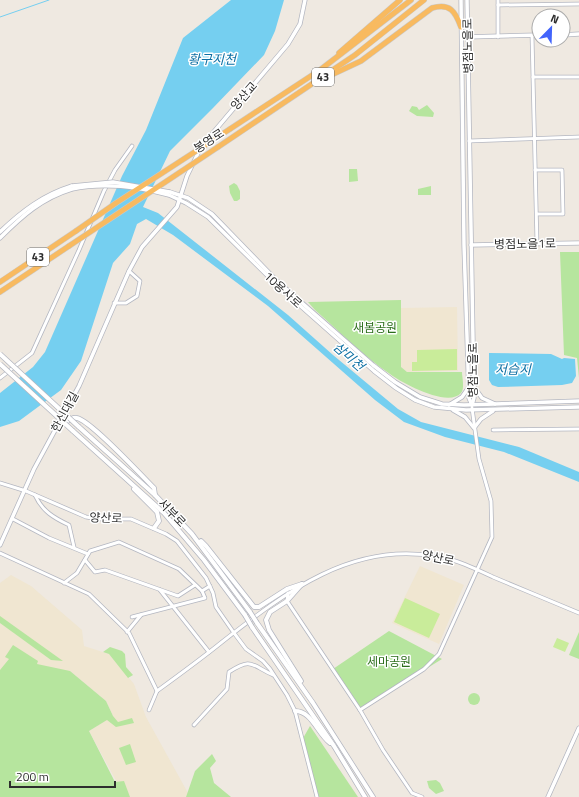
<svg xmlns="http://www.w3.org/2000/svg" width="579" height="797" font-family="'Titillium Web','Noto Sans KR',sans-serif">
<style>
.education{fill:#f0e6d1}
.green{fill:#b6e59e}
.pitch{fill:#c9ec9a}
.water{fill:#75cff0}
.lines{fill:none;stroke-linecap:round;stroke-linejoin:round}
.stream{stroke:#75cff0;stroke-width:1}
.minor-casing{stroke:#b4b7c1;stroke-width:4.5}
.tertiary-casing{stroke:#b4b7c1;stroke-width:5}
.secondary-casing{stroke:#b4b7c1;stroke-width:5.5}
.trunk-casing{stroke:#c9c9c9;stroke-width:6}
.minor{stroke:#fff;stroke-width:3}
.tertiary{stroke:#fff;stroke-width:3.5}
.secondary{stroke:#fff;stroke-width:4}
.trunk{stroke:#f8ba60;stroke-width:5}
.tertiary-bridge-casing{stroke:#b4b7c1;stroke-width:5;stroke-linecap:butt}
.secondary-bridge-casing{stroke:#b4b7c1;stroke-width:5.5;stroke-linecap:butt}
.trunk-bridge-casing{stroke:#c9c9c9;stroke-width:6;stroke-linecap:butt}
.tertiary-bridge{stroke:#fff;stroke-width:3.5}
.secondary-bridge{stroke:#fff;stroke-width:4}
.trunk-bridge{stroke:#f8ba60;stroke-width:5}
.labels{text-anchor:middle;stroke-width:3;stroke-linejoin:round;paint-order:stroke}
.shield{fill:#fff;stroke:#6d6d6d;stroke-width:1}
.shield-label{font-size:11px;font-weight:bold;fill:#2e2e2e}
.street-label{font-size:12px;fill:#2e2e2e;stroke:#fff}
.park-label{font-size:12px;fill:#2c6e1b;stroke:#fff}
.water-label{font-size:13px;font-style:italic;fill:#0d6fa3;stroke:#fff}
</style>
<rect width="100%" height="100%" fill="#efe9e1"/>
<g class="education">
<polygon points="457,307 458,371 407,372 401,367 401,308"/>
<polygon points="420,566 464,585 439,644 392,623"/>
<polygon points="11,575 31,586 82,630 84,646 109,654 134,684 146,717 188,793 186,797 125,797 89,731 113,716 106,701 70,671 0,684 0,583"/>
</g>
<g class="green">
<polygon points="427,105 434,113 433,117 417,116 409,111 412,106 417,107 419,110"/>
<polygon points="349,169 357,169 358,181 349,182"/>
<polygon points="234,183 237,185 240,191 240,199 237,201 234,201 230,193 229,186"/>
<polygon points="431,186 431,195 418,195 418,189"/>
<polygon points="560,252 579,252 579,378 577,358 564,355"/>
<path d="M401,300V367L407,372H462C462,377 465,389 461,393C448,408 402,383 390,374C363,356 339,331 315,310L308,302Z"/>
<polygon points="0,616 63,661 51,660 0,623"/>
<polygon points="389,631 442,659 360,710 333,669"/>
<polygon points="579,632 579,659 569,655"/>
<polygon points="13,645 38,661 37,664 70,671 106,701 113,716 118,722 132,718 134,723 116,727 107,720 89,731 115,782 124,781 130,797 0,797 0,670 9,659 5,657"/>
<polygon points="110,647 122,651 125,654 126,667 133,675 128,678 109,654 103,652"/>
<circle cx="474" cy="699" r="6"/>
<polygon points="310,726 358,797 317,797 302,740"/>
<polygon points="130,744 136,762 126,765 119,748"/>
<polygon points="212,754 216,761 210,768 214,783 231,797 186,797 195,771"/>
<polygon points="436,780 440,783 444,791 436,794 429,788 427,781"/>
</g>
<g class="pitch">
<polygon points="457,349 457,370 412,371 412,362 417,362 417,350"/>
<polygon points="405,598 440,614 429,638 394,622"/>
<polygon points="557,638 569,643 565,652 553,647"/>
</g>
<g class="water">
<polygon points="231,0 284,0 275,31 264,55 213,108 170,151 143,207 158,213 288,315 333,355 398,409 421,422 519,447 579,472 579,482 504,452 445,437 404,422 375,400 268,306 173,235 146,219 137,224 130,244 113,263 81,361 61,390 19,421 0,427 0,393 33,367 45,352 122,176 146,130 183,38"/>
<polygon points="489,353 551,354 562,359 564,358 575,359 576,376 572,383 562,385 498,387 492,385 489,380"/>
</g>
<g class="lines">
<polyline class="stream" points="0,17 49,0"/>
<defs>
<g id="minor">
<polyline points="498,0 498,37"/>
<polyline points="498,5 579,4"/>
<polyline points="532,36 537,244"/>
<polyline points="533,77 579,77"/>
<polyline points="469,141 579,137"/>
<polyline points="535,170 562,170 563,214 537,214"/>
<polyline points="114,303 126,303 137,296 140,281 129,271"/>
<polyline points="0,378 32,353 79,250 104,191 115,170 132,146"/>
<polyline points="493,430 579,429"/>
<polyline points="0,483 26,491 86,517 98,519 131,519 166,534 177,541 206,578 213,593 216,607 234,633 246,649 263,661 270,669 287,695 295,711 317,797"/>
<path d="M35,495C42,511 54,518 69,525L74,547"/>
<polyline points="13,519 49,538 88,554"/>
<path d="M0,553L89,594L129,633L157,691C179,675 201,659 222,642C286,592 353,540 439,557C458,560 476,569 493,577C522,589 550,601 579,613"/>
<polyline points="85,560 95,572 105,570 178,596 195,585"/>
<polyline points="64,583 77,573 90,551 119,542 179,569 202,591 210,586"/>
<polyline points="160,590 209,652"/>
<polyline points="288,593 287,601 360,710 383,750 412,793 422,797"/>
<polyline points="132,617 205,598 202,591"/>
<polyline points="127,632 141,615"/>
<polyline points="149,710 157,691"/>
<polyline points="360,710 424,669 439,654 492,537 491,501 479,459 472,408"/>
<path d="M194,725L227,689L229,672C252,657 251,665 273,675"/>
</g>
<g id="tertiary">
<polyline points="461,0 464,245 469,398 472,405"/>
<polyline points="467,0 474,398 472,405"/>
<polyline points="563,35 579,34"/>
<polyline points="466,37 539,35"/>
<polyline points="170,192 188,198 212,214 277,281 373,365 395,382 420,397 442,404 464,405 579,401"/>
<polyline points="169,195 186,203 208,217 279,287 374,371 396,388 415,400 434,407 466,410 579,407"/>
<path d="M0,232C22,211 43,195 72,186"/>
<path d="M0,238C22,216 42,198 72,189"/>
<polyline points="471,245 579,243"/>
<polyline points="449,405 462,397 469,387 474,387 482,398 495,404"/>
<polyline points="453,410 465,417 474,428 481,419 493,411"/>
<polyline points="0,545 34,469 79,386 129,271 142,247 177,207 187,176 201,147 288,44 300,24 305,0"/>
<polyline points="548,797 579,728"/>
</g>
<g id="secondary">
<path d="M62,419L66,422C70,419 73,417 77,418C91,421 141,475 154,488L155,495"/>
<polyline points="79,427 155,495 192,534 250,612"/>
<polyline points="73,431 164,513 204,560 245,615"/>
<polyline points="134,489 157,512 159,521 154,528"/>
<polyline points="201,541 206,546 254,607 259,607 287,589 302,584"/>
<polyline points="257,623 313,703 373,797"/>
<polyline points="252,627 334,746 365,797"/>
<polyline points="301,681 269,630 266,620 270,612 287,601 302,584"/>
<path d="M295,711C312,711 317,733 330,743"/>
</g>
<g id="trunk">
<polyline points="339,53 400,0"/>
<path d="M329,76L361,61L432,8C450,3 455,11 461,27"/>
<polyline points="230,129 320,70 411,0"/>
<polyline points="218,147 355,55 424,0"/>
<polyline points="0,282 76,231"/>
<polyline points="0,292 69,246"/>
</g>
</defs>
<use href="#minor" class="minor-casing"/>
<use href="#tertiary" class="tertiary-casing"/>
<use href="#secondary" class="secondary-casing"/>
<use href="#trunk" class="trunk-casing"/>
<use href="#minor" class="minor"/>
<use href="#tertiary" class="tertiary"/>
<use href="#secondary" class="secondary"/>
<use href="#trunk" class="trunk"/>
<defs>
<g id="tertiary-bridge">
<polyline points="72,186 113,182 170,192"/>
<path d="M72,189C105,182 137,187 169,195"/>
</g>
<g id="secondary-bridge">
<polyline points="0,354 79,427"/>
<polyline points="0,364 73,431"/>
<polyline points="250,612 257,623"/>
<polyline points="245,615 252,627"/>
</g>
<g id="trunk-bridge">
<polyline points="76,231 116,203 230,129"/>
<polyline points="69,246 218,147"/>
</g>
</defs>
<use href="#tertiary-bridge" class="tertiary-bridge-casing"/>
<use href="#secondary-bridge" class="secondary-bridge-casing"/>
<use href="#trunk-bridge" class="trunk-bridge-casing"/>
<use href="#tertiary-bridge" class="tertiary-bridge"/>
<use href="#secondary-bridge" class="secondary-bridge"/>
<use href="#trunk-bridge" class="trunk-bridge"/>
</g>
<g class="labels">
<g class="shield">
<rect x="312" y="68" width="22" height="18" rx="3"/>
<rect x="27" y="248" width="22" height="18" rx="3"/>
</g>
<g class="shield-label">
<text x="323" y="81">43</text>
<text x="38" y="261">43</text>
</g>
<g class="street-label">
<text transform="translate(468 46) rotate(-91)" y="4">병점노을로</text>
<text transform="translate(244 96) rotate(-49)" y="4">양산교</text>
<text transform="translate(209 141) rotate(-33)" y="4">봉영로</text>
<text transform="translate(525 244) rotate(-1)" y="4">병점노을1로</text>
<text transform="translate(283 290) rotate(43)" y="4">10용사로</text>
<text transform="translate(473 370) rotate(-90)" y="4">병점노을로</text>
<text transform="translate(65 412) rotate(-62)" y="4">한신대길</text>
<text transform="translate(172 513) rotate(46)" y="4">서부로</text>
<text transform="translate(106 518) rotate(2)" y="4">양산로</text>
<text transform="translate(438 558) rotate(12)" y="4">양산로</text>
</g>
<g class="park-label">
<text x="375" y="332">새봄공원</text>
<text x="389" y="666">세마공원</text>
</g>
<g class="water-label">
<text x="212" y="64">황구지천</text>
<text transform="translate(349 356) rotate(41)" y="5">삼미천</text>
<text x="513" y="374">저습지</text>
</g>
</g>
<g transform="translate(551 28) rotate(23)"><circle r="19" fill="#ffffff" stroke="#ababab"/>
<path d="M0-3L7 15L0 10L-7 15Z" fill="#4264fb"/>
<text y="-6" font-size="11" font-weight="bold" text-anchor="middle" fill="#2e2e2e">N</text>
</g>
<path d="M10 781v6h105v-6" fill="none" stroke="#2e2e2e" stroke-width="2"/>
<text x="16" y="781" font-size="12" fill="#2e2e2e" stroke="#ffffff" stroke-width="3" paint-order="stroke">200 m</text>
</svg>
